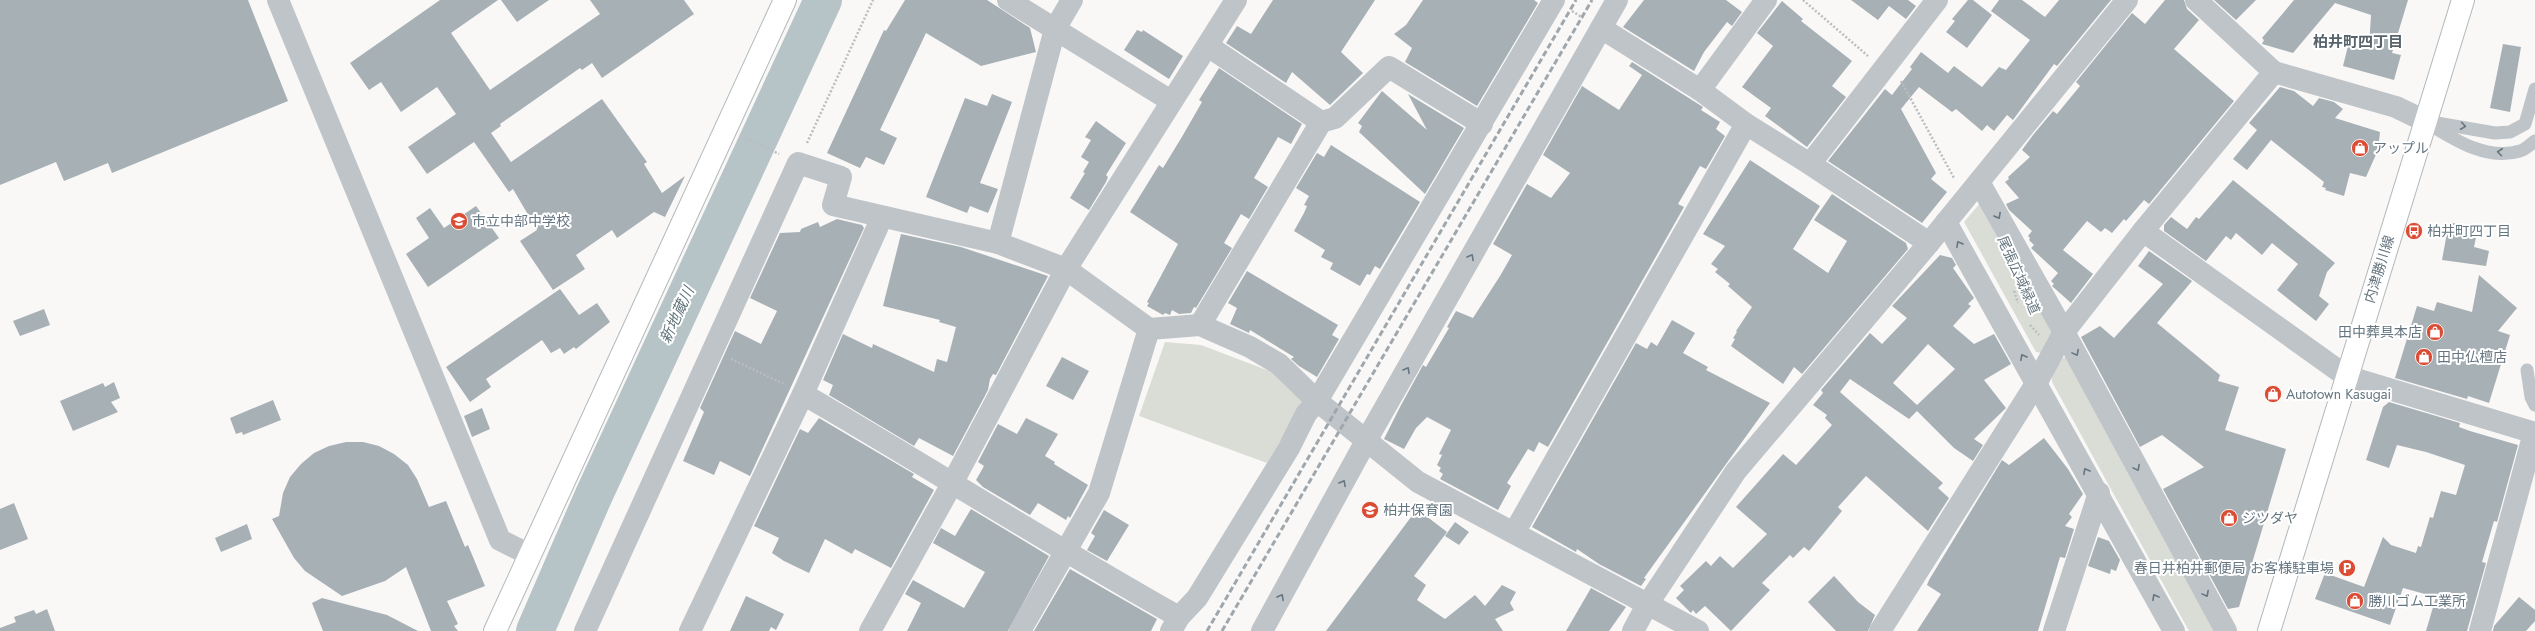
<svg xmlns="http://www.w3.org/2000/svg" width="2535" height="631" font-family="Jost,'Noto Sans JP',sans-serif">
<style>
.green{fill:#d9ddd6}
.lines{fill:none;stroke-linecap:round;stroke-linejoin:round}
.river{stroke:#b7c4c7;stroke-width:38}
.building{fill:#a7b0b5;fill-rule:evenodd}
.secondary-casing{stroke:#b2b8bc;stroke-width:24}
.path{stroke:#babdc0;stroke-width:2.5;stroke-dasharray:2 2;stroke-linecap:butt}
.lane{stroke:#bfc4c8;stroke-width:13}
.street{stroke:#bfc4c8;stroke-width:22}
.secondary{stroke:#fff;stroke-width:22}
.rail{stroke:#9fa7ac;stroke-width:3;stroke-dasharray:6 3;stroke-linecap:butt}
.oneway{stroke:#657680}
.labels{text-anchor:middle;stroke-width:4;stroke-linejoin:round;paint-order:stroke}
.poi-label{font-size:14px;fill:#657680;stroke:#fff;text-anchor:start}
.street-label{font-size:14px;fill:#657680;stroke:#fff}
.neighbourhood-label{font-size:15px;font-weight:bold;fill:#57646b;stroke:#fff}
.water-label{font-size:15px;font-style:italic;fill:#60757a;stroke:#fff}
</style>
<rect width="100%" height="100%" fill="#f9f8f6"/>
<g class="green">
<polygon points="1982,201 2052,329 2052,337 2042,353 2036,352 1964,222"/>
<polygon points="1165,342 1201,345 1280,375 1304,402 1267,463 1139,416"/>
<polygon points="2069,357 2215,631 2189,631 2052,382 2052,373 2062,358"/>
</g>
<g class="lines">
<polyline class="river" points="535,631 593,497 823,0"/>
</g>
<g class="building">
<polygon points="0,0 248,0 288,101 112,173 108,163 64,181 56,162 0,185"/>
<polygon points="440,0 498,0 451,33 490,90 600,14 590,0 684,0 694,14 602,78 592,63 582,70 580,68 500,124 501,126 491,133 511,162 602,99 647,162 644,164 662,193 685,176 665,217 654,212 617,238 612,230 576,255 585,269 553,290 520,241 537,230 513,189 509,192 474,142 427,174 408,147 456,114 437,87 401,112 381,82 369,90 350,63"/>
<polygon points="501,0 549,0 517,22"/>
<polygon points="905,0 987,0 1030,28 1036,52 981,66 926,33 880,130 897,138 884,165 866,157 860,168 827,153 884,30 886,31"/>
<polygon points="1273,0 1375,0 1341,52 1363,73 1330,105 1292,72 1286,83 1226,43 1237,26 1251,34"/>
<polygon points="1423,0 1534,0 1538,3 1477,106 1405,62 1412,48 1394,34 1406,25"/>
<polygon points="1644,0 1726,0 1742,12 1732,26 1727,22 1704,52 1694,71 1623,27"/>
<polygon points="1851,0 1908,0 1916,6 1906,19 1889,6 1878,20"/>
<polygon points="1968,0 1973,0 1992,15 1967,48 1946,32 1955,21 1952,19"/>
<polygon points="1999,0 2022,0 2045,17 2059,0 2111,0 2057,66 2054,64 2013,120 2007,115 1994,131 1987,125 1982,131 1956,109 1952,112 1919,87 1901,109 1936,173 1931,179 1947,192 1922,223 1828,161 1885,89 1892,95 1912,69 1910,67 1921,52 1948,73 1954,66 1982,87 1999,67 2006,70 2030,40 1991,11"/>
<polygon points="2165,0 2184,0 2187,9 2199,20 2174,49 2234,101 2149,204 2144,200 2126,221 2124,219 2112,233 2105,228 2101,232 2087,221 2063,250 2093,274 2071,303 2052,286 2054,284 2051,281 2058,273 2031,248 2034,245 2029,240 2030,238 2028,236 2032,231 2009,210 2006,204 2019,198 2005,182 2009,179 2008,177 2030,157 2022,150 2033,135 2053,111 2057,114 2080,86 2076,82 2132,13 2145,24"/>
<polygon points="2214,0 2256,0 2236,20"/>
<polygon points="2294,0 2408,0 2392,53 2401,55 2394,80 2343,66 2349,42 2369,47 2371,15 2335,3 2293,53 2262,44 2264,40 2262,38"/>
<polygon points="1782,1 1803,19 1801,21 1852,61 1832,86 1846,97 1807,147 1765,116 1771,108 1742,87 1773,46 1757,33"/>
<polygon points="1137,30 1142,32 1143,30 1183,56 1169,79 1124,50"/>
<polygon points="2503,44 2521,47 2510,112 2490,108"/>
<polygon points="1632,62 1703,107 1701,110 1720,122 1716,129 1725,136 1706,169 1700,166 1678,204 1684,207 1548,447 1539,442 1534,452 1528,449 1507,483 1511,486 1498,510 1440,479 1443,474 1439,471 1441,468 1437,465 1442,455 1439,454 1451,430 1427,417 1416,428 1404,449 1384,439 1400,407 1423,365 1426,367 1449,328 1447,327 1456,311 1473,318 1500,276 1512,255 1493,244 1527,184 1551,198 1570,173 1543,155 1582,86 1619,110 1642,75 1629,66"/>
<polygon points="1219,68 1302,124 1291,144 1278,137 1254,178 1268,187 1249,219 1241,214 1224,243 1232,248 1196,308 1194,307 1191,313 1179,314 1172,310 1170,315 1165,313 1163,315 1147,306 1149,303 1147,302 1178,244 1130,212 1159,165 1163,168 1183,135 1202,102 1199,100"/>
<polygon points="2280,87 2294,91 2313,106 2319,98 2334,102 2343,109 2335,118 2380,132 2378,150 2366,177 2350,173 2344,196 2325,190 2326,188 2322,187 2324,182 2271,140 2247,170 2233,159 2257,130 2249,123"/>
<polygon points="1382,91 1427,130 1408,94 1464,128 1425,194 1359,132 1362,126 1358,123"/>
<polygon points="992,94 1012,102 980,183 998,189 988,213 970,206 967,213 926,197 965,98 987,106"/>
<polygon points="1096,121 1126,143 1106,175 1108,177 1106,182 1089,210 1070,198 1085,173 1083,172 1089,162 1081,157 1091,140 1085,137"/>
<polygon points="1331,145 1420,202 1380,269 1375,266 1370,275 1367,274 1360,286 1330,269 1333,263 1321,257 1325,250 1294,231 1304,213 1307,206 1304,205 1309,196 1296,188 1317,153 1324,157"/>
<polygon points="1750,160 1820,206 1793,249 1828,273 1847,241 1814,220 1832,194 1906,243 1908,249 1802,374 1794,367 1783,384 1731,346 1735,339 1733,338 1737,332 1736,331 1752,307 1728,286 1730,284 1715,272 1718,269 1711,264 1725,246 1703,234"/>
<polygon points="2233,180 2335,263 2327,272 2319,296 2329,304 2316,321 2277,290 2298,264 2272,243 2262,255 2236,233 2231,240 2226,236 2206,261 2164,231 2164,225 2171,217 2187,229 2196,217 2199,219"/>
<polygon points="476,206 499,238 428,287 406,254 429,238 416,218 430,208 444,228"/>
<polygon points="837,219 862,225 864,228 750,476 720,461 714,475 683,461 704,412 700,408 735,331 761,344 777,311 750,298 780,233 800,232 801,229 818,222 820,227"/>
<polygon points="2449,222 2478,228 2474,247 2489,251 2486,266 2442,260"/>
<polygon points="901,234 961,247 1048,276 996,375 993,374 990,379 988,390 953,456 919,438 914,446 829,395 833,385 823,380 843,334 872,348 873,344 934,372 937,359 947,362 956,327 939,322 940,320 883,306"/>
<polygon points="2149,251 2192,281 2157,323 2220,375 2218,381 2239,387 2225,430 2286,449 2239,607 2228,609 2163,489 2204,467 2162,435 2140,447 2081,337 2100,326 2114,338 2163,284 2138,266"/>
<path d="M1940,255L1952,258L1956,265L1953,268L1974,298L1968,304L1971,306L1953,326L1974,344L1994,334L2011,364L1984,380L2006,408L1974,439L1983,445L1973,461L1954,448L1917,411L1909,419L1850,379L1840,392L1943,483L1938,488L1949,498L1928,531L1866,476L1838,507L1842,511L1809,551L1804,547L1793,558L1790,555L1762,583L1770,590L1731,631L1705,606L1696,614L1693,610L1691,613L1676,598L1684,590L1680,586L1706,561L1711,566L1720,556L1733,568L1767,534L1736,507L1783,454L1796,465L1832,425L1825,418L1827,415L1813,405L1823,393L1821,390L1870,333L1882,344L1907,318L1892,306ZM1928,344L1955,369L1917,405L1893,383Z"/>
<polygon points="1247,271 1338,325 1332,335 1339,339 1317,377 1299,366 1291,359 1294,357 1250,330 1249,333 1230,324 1237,308 1228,303"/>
<polygon points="2479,275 2517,308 2498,331 2510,335 2489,403 2468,396 2467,399 2395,378 2417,306 2434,311 2437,302 2472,312"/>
<polygon points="560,289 579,315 597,303 610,322 576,349 574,347 564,354 560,348 551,353 542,340 486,379 491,387 470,402 446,367"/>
<polygon points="44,309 50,325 20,336 13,321"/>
<polygon points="1672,320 1695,333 1683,353 1708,367 1706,370 1770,403 1644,578 1646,579 1641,586 1599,564 1577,549 1576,552 1532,527 1636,343 1647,349 1651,342 1657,346"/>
<polygon points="1062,357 1089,371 1073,400 1046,386"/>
<polygon points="114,382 120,398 111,402 118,412 73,431 60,401 103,383 105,387"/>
<polygon points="273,400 281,420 243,435 242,432 236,434 230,418"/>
<polygon points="2389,402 2460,423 2459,427 2470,431 2518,445 2497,522 2494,521 2482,562 2486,563 2467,631 2426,631 2436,597 2403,588 2390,625 2315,599 2325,573 2364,587 2383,537 2391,545 2416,553 2418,546 2421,547 2430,517 2433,518 2441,491 2456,495 2465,465 2426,452 2397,445 2389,468 2366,460 2383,407"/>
<polygon points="482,408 490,429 472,437 464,416"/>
<polygon points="819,418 914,474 912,477 934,490 891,568 855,549 852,554 825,539 809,573 784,561 772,553 779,538 754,526 800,429 808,433"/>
<polygon points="1026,418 1058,434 1045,456 1055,462 1054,464 1088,485 1070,518 1068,516 1066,520 1038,503 1030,515 983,487 976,480 984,466 978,462 998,424 1017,434"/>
<polygon points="2044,438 2068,469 2083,494 2069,514 2072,517 2065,526 2074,529 2065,558 2060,557 2038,631 1917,631 1941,594 1927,585 1929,580 2002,460 2009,465"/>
<polygon points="346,442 363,442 379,446 394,454 408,465 417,479 429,507 446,501 465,547 468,545 485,586 447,601 458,624 454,626 458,631 431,631 406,567 385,581 342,596 305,571 294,558 272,519 279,516 283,493 290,477 301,464 314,453 329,446"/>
<polygon points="14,503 28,539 0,550 0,509"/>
<polygon points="971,509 1049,556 1008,631 907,631 921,603 905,594 913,580 964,608 985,572 933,543 941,528 955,536"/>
<polygon points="1417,509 1447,532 1414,576 1426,585 1417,600 1445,619 1475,595 1485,606 1502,585 1516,592 1510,603 1514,610 1495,619 1503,631 1326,631"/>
<polygon points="1104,510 1129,525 1107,561 1087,550 1095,536 1091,533"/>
<polygon points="1455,522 1469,532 1459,545 1445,536"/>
<polygon points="247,524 252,539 221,552 215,538"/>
<polygon points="2098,537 2109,541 2120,560 2116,571 2111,569 2110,574 2088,566"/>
<polygon points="1070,569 1157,619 1151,631 1034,631"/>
<polygon points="1834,576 1858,602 1875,615 1868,631 1836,631 1808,602"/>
<polygon points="1591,588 1626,607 1609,631 1566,631"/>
<polygon points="746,596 784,614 776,630 771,627 769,631 730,631"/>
<polygon points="2519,597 2535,610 2535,621 2526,631 2493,631 2494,626"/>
<polygon points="322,598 387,615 418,631 323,631 312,603"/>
<polygon points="47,609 55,631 0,631 0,628 16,622 14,617 34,610 36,614"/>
</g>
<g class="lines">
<defs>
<g id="secondary">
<polyline points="495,631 785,0"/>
<polyline points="2269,631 2463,0"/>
</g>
</defs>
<use href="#secondary" class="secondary-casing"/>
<g class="path">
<polyline points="1803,0 1868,56"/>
<polyline points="1572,11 1583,18"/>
<polyline points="1901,81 1954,178"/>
<polyline points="746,138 779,154"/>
<polyline points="807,143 873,0"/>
<polyline points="2014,291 2018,303"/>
<polyline points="2030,325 2039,335"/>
<polyline points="731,359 784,384"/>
</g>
<g class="lane">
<polyline points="2425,121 2495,133 2510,132 2525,124 2535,89"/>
<path d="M2429,124C2455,140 2487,161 2520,151C2525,150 2531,144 2535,141"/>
<polyline points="2527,370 2531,397 2535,405"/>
</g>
<g class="street">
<polyline points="278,0 500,540 530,555"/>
<polyline points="1008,0 1171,101"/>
<polyline points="2196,0 2274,72 2396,107 2425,121"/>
<polyline points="1601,28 1700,90 1746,124 1810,164 1929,243"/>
<polyline points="1208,46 1321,122"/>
<polyline points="1700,90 1766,0"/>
<polyline points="1810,164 1937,0"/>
<polyline points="1979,182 2064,332 2226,631"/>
<polyline points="1946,222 2174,631"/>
<polyline points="2143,231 2346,376 2535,433"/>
<polyline points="998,243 1055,29 1072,0"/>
<polyline points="1200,325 1321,122 1335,118 1389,67 1482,124"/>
<path d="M803,394C929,467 1052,546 1179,617"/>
<polyline points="1514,533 1746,124"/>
<polyline points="585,631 798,163 841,177 833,205 998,243 1066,269 1149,329 1200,325 1250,347 1279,364 1317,401 1418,482 1698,631"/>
<polyline points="690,631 803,394 882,217"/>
<polyline points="870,631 953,482 1066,269 1236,0"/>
<polyline points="1020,631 1099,493 1149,329"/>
<polyline points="1171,631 1179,617 1197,598 1289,448 1306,414 1317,401 1554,0"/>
<polyline points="1262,631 1366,441 1617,0"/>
<polyline points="1633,631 1647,605 1736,471 1929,243 2127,0"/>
<polyline points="1880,631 2037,382 2064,332 2143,231 2274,72"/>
<polyline points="2054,631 2099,493"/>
<polyline points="2480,631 2534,433"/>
</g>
<use href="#secondary" class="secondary"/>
<g class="rail">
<polyline points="1207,631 1576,0"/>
<polyline points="1222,631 1592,0"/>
</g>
</g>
<defs><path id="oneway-chevron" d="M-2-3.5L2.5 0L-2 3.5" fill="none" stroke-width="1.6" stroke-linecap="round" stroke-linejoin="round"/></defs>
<g class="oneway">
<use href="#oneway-chevron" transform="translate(2463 126) rotate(8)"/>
<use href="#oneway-chevron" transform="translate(2500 152) rotate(-173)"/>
<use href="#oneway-chevron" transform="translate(1998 216) rotate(61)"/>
<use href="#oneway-chevron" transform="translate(1959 244) rotate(-119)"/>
<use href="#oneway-chevron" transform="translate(1471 257) rotate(-60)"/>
<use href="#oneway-chevron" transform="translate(2076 353) rotate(62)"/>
<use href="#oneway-chevron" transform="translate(2023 357) rotate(-119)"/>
<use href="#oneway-chevron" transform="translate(1407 370) rotate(-60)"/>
<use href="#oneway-chevron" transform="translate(2137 468) rotate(62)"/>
<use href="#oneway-chevron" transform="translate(2086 471) rotate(-119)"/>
<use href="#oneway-chevron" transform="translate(1343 483) rotate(-61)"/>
<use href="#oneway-chevron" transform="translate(2206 594) rotate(62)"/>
<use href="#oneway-chevron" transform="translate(1281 597) rotate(-61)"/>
<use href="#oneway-chevron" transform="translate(2155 597) rotate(-119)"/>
</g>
<defs>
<symbol id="shop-disc" viewBox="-11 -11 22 22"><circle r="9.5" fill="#db4c34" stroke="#fff"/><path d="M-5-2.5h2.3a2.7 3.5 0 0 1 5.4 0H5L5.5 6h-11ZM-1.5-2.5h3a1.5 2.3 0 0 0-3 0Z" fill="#fff"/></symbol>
<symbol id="school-disc" viewBox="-11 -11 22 22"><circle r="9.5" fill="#db4c34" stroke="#fff"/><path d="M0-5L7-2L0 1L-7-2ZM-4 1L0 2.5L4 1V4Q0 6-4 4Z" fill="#fff"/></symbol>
<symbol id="bus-disc" viewBox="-11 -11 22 22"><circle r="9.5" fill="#db4c34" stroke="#fff"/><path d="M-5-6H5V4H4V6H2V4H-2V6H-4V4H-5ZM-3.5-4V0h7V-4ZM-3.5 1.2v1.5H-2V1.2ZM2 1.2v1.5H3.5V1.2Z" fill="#fff"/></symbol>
<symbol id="parking-disc" viewBox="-11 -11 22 22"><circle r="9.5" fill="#db4c34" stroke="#fff"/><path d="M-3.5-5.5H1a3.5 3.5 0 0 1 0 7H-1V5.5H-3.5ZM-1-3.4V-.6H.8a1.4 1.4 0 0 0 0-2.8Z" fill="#fff"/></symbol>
</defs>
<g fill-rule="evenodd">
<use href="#shop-disc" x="2350" y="138" width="20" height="20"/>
<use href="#school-disc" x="449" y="211" width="20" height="20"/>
<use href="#bus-disc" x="2404" y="221" width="20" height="20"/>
<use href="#shop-disc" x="2425" y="322" width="20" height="20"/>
<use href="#shop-disc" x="2414" y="347" width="20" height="20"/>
<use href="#shop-disc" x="2263" y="384" width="20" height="20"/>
<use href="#school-disc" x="1360" y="500" width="20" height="20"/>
<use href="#shop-disc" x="2219" y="508" width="20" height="20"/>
<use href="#parking-disc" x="2337" y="558" width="20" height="20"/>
<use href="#shop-disc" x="2345" y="591" width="20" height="20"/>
</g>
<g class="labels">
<g class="poi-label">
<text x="2373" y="153">アップル</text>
<text x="472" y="226">市立中部中学校</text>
<text x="2427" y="236">柏井町四丁目</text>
<text x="2422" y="337" text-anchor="end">田中葬具本店</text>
<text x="2437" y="362">田中仏檀店</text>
<text x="2286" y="399">Autotown Kasugai</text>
<text x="1383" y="515">柏井保育園</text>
<text x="2242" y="523">ジツダヤ</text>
<text x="2334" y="573" text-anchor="end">春日井柏井郵便局 お客様駐車場</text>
<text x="2368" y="606">勝川ゴム工業所</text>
</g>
<g class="street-label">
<text transform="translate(2379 269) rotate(-73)" y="5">内津勝川線</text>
<text transform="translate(2019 275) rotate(66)" y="5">尾張広域緑道</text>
</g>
<g class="neighbourhood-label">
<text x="2358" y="47">柏井町四丁目</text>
</g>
<g class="water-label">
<text transform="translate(677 315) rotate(-65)" y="5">新地蔵川</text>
</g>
</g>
</svg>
